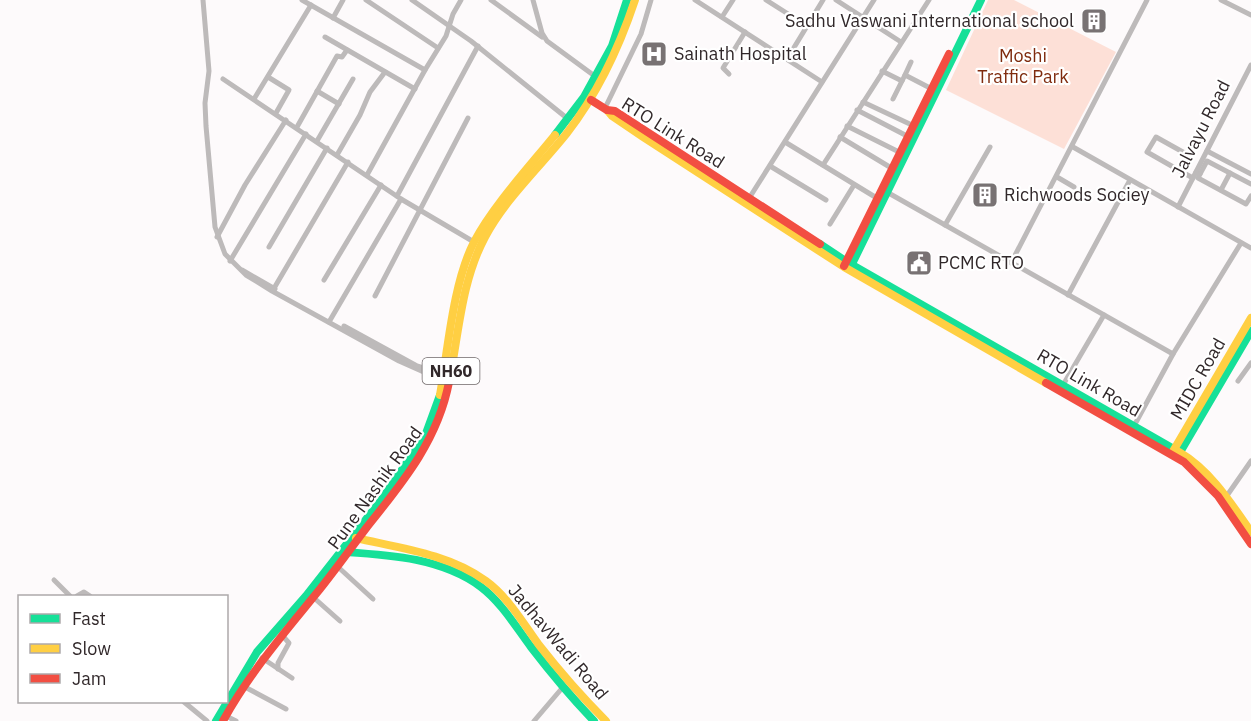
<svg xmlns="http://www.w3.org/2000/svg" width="1251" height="721" font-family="'IBM Plex Sans',sans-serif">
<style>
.green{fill:#fde0d7}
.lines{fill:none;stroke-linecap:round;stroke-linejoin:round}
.street{stroke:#bdbaba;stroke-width:5}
.fast{stroke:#16e098;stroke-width:8}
.slow{stroke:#ffcf43;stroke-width:8}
.jam{stroke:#f24e42;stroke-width:8}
.labels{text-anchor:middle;stroke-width:4.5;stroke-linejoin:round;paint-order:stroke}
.shield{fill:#fff;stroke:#6f686a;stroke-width:1.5}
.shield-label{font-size:16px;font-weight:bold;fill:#31282a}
.poi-label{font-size:18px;fill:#31282a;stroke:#fff;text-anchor:start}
.park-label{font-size:18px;fill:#7f2b0e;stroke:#fff}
.street-label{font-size:18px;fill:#31282a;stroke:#fff}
</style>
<rect width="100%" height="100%" fill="#fdfafb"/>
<polygon class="green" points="988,0 1014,0 1116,52 1064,149 946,90"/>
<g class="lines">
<g class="street">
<polyline points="203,0 209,71 205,103 206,126 215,227 225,254 246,275 272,291 399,361 444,381"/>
<polyline points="302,0 425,70 446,36 453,14 461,0"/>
<polyline points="366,0 438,48"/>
<polyline points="412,0 471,41 568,119"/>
<polyline points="491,0 542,37"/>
<polyline points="533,0 542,33 547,41 596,77"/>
<polyline points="695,0 822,82"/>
<polyline points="766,0 807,26"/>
<polyline points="836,0 901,42"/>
<polyline points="1221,0 1251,15"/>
<polyline points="722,17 733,0"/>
<polyline points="333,18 343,0"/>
<polyline points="325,37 415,89"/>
<polyline points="787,59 823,0"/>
<polyline points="882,71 902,81"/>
<polyline points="729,74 723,68 745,32"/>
<polyline points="905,75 911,62"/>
<polyline points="268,77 289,90 276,113"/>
<polyline points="223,79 401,199 474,242"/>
<polyline points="317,91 339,104"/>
<polyline points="254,99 311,5"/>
<polyline points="893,99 905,75 932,89"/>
<polyline points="863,102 914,126"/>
<polyline points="605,108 641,34 651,0"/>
<polyline points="857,110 909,137"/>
<polyline points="847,126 901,153"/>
<polyline points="297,127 337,56 342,57 347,50"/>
<polyline points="840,137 893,169"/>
<polyline points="317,141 353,79"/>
<polyline points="785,142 880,200"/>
<polyline points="1073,147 1251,248"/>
<polyline points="1207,151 1251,174"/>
<polyline points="337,155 360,115 370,92 385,72"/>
<polyline points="823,165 929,0"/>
<polyline points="770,166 826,200"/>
<polyline points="1182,172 1147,152 1156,137 1190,156 1182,172 1193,178"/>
<polyline points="1196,172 1200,174 1207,161 1251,184"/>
<polyline points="1200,174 1198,178 1246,204 1251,196"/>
<polyline points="367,175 425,70"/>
<polyline points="1057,177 1074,187"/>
<polyline points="1221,190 1230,173"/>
<polyline points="885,191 1173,354"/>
<polyline points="397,196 478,46"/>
<polyline points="748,200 874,0"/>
<polyline points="1178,207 1251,65"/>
<polyline points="830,224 854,185"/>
<polyline points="945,225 990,147"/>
<polyline points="217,237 245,185 286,120"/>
<polyline points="269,247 327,148"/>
<polyline points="230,261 306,134"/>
<polyline points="1011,263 1147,0"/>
<polyline points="242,270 275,289"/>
<polyline points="324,280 381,185"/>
<polyline points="273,290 348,162"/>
<polyline points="1068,295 1130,180"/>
<polyline points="375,296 468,118"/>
<polyline points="329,322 401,199"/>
<polyline points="344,326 417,366 446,375"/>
<polyline points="1238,381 1251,363"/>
<polyline points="1063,385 1104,315"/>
<polyline points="1134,426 1173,354 1241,243"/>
<polyline points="1226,497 1251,461"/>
<polyline points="337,566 373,599"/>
<polyline points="54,580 70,596"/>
<polyline points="77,596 84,592 90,596"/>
<polyline points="313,597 340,621"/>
<polyline points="262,658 292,678"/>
<polyline points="278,669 278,663 289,643 281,634"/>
<polyline points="243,686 286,709"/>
<polyline points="184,702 207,721"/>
<polyline points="226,716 236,721"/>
<polyline points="534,721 563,687"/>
</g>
<g class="fast">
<polyline points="555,135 584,97 612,46 627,0"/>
<polyline points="820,244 847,262 1179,452"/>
<polyline points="850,268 981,0"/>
<polyline points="1179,454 1251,331"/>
<path d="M344,552C390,555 442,558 481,587C501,602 516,627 531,647C551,673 571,697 594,721"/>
<polyline points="216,721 257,652 306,596 382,499 425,436 440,395"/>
</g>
<g class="slow">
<polyline points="607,110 612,116 643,137 844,267 1046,383"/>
<path d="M449,382C459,333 461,282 485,237C506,198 540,167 567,133C598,93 619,48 635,0"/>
<path d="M440,395C448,349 453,283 474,242C493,206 529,167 555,135"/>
<path d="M1179,452C1210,470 1231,503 1251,532"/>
<polyline points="1172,453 1251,318"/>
<path d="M356,538C400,548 449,554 486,581C508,597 523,623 539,645C560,672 582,697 606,721"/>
</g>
<g class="jam">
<polyline points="591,100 607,110 615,111 820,244"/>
<polyline points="844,266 949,54"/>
<polyline points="1046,383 1184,462 1218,496 1251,544"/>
<path d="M223,721C250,672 285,632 320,589C336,569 351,548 367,527C403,482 438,440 449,382"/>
</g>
</g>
<defs>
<symbol id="building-square" viewBox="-11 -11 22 22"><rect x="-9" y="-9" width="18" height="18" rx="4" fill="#787273" stroke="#fff"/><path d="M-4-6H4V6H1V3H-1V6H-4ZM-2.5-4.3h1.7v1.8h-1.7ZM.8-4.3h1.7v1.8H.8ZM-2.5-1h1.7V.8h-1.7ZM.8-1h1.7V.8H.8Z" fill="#fff"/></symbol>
<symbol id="hospital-square" viewBox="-11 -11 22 22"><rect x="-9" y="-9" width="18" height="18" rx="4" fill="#787273" stroke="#fff"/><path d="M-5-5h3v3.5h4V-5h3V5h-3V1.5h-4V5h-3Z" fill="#fff"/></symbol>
<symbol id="civic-square" viewBox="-11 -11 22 22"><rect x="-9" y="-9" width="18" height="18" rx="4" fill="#787273" stroke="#fff"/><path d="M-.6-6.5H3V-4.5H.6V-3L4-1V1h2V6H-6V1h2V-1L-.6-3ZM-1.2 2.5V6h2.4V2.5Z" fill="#fff"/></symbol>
</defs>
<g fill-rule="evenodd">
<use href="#building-square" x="1079" y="6" width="30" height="30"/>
<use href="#hospital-square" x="639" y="39" width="30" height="30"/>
<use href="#building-square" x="970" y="180" width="30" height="30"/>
<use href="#civic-square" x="904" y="248" width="30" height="30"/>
</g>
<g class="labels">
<rect class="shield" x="422.5" y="358" width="57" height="26" rx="4.5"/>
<g class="shield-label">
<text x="451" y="377">NH60</text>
</g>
<g class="poi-label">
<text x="1074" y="27" text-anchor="end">Sadhu Vaswani International school</text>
<text x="674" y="60">Sainath Hospital</text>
<text x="1004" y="201">Richwoods Sociey</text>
<text x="938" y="269">PCMC RTO</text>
</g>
<g class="park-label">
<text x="1023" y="62">Moshi<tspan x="1023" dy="21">Traffic Park</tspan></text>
</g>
<g class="street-label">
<text transform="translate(1201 129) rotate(-63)" y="6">Jalvayu Road</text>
<text transform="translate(673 133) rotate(32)" y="6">RTO Link Road</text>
<text transform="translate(1198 379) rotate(-60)" y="6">MIDC Road</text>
<text transform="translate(1089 383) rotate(30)" y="6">RTO Link Road</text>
<text transform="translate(375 488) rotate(-54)" y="6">Pune Nashik Road</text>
<text transform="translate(558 642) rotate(50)" y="6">JadhavWadi Road</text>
</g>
</g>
<rect x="18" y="595" width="210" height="108" fill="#ffffff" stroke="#ada9aa" stroke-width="1.5"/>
<rect x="30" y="614" width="30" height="9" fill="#16e098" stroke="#ada9aa" stroke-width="1.5"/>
<text x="72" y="625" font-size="18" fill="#31282a">Fast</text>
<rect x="30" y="644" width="30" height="9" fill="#ffcf43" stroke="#ada9aa" stroke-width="1.5"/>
<text x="72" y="655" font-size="18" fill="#31282a">Slow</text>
<rect x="30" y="674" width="30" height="9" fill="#f24e42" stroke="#ada9aa" stroke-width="1.5"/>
<text x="72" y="685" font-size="18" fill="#31282a">Jam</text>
</svg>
